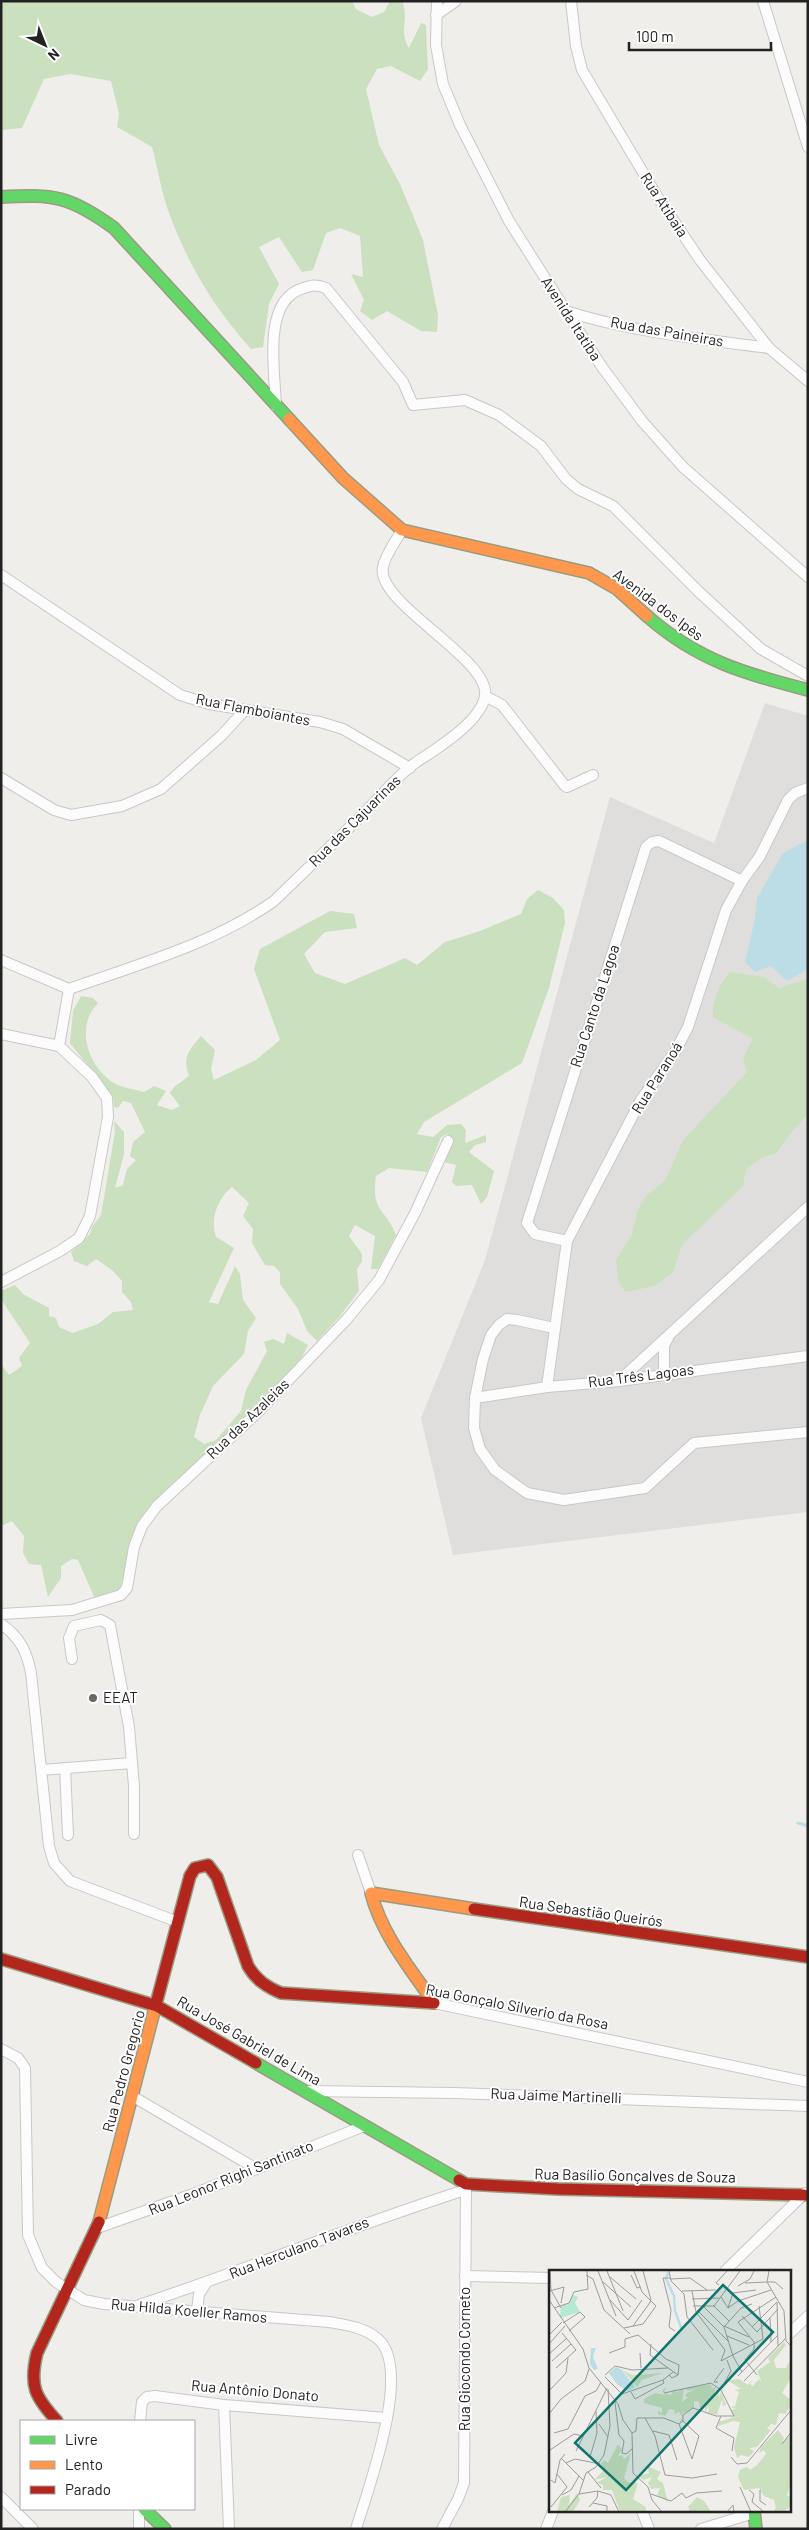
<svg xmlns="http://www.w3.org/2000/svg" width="809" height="2530" font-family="Barlow,sans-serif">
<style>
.residential{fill:#dfdedc}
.forest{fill:#cbe0be}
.water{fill:#bcdde5}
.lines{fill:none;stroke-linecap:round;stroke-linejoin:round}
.stream{stroke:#bcdde5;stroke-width:3}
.street-casing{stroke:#c9c8c7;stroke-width:12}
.fast-casing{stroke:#9a9c81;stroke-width:14}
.slow-casing{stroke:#9a9c81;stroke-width:14}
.jam-casing{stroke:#9a9c81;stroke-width:14}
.street{stroke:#fdfcfc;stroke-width:10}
.fast{stroke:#63d668;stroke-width:11}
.slow{stroke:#ff974d;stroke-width:11}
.jam{stroke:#b3261e;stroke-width:11}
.poi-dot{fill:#6a6968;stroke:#fff;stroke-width:2}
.labels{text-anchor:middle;stroke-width:4;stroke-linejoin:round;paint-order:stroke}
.street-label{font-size:15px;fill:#222;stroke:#fff}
.poi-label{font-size:15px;fill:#222;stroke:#fff;text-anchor:start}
.inset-river{fill:none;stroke:#bcdde5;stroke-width:2.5}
.inset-road{fill:none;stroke:#9e9c9b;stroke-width:1}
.view{fill:#0f766e;fill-opacity:0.15;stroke:#0f766e;stroke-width:2.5}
.inset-edge{fill:none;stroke:#222;stroke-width:2.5}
</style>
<rect width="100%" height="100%" fill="#f0eeeb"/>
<polygon class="residential" points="765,703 808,716 808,1512 453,1555 421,1418 485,1260 610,797 714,843"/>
<g class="forest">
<path d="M1,1H352L356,9L372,17L384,12L390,1H402C410,20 398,30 409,48L421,23L426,25L428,69L420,81L391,66L377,69L366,89L379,145L400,184L423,240L438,315L437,332L421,331L387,311L372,320L360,311L364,300L351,274L363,277L360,236L340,228L326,233L313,270L302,272L279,237L259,247L279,284L269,304L263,347L251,349C215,309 188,265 169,213C161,192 158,168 152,147L117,127L119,114L111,81L70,74L44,79L22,128L1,130Z"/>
<path d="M538,890L553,898L564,910L565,923L549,988L522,1063L424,1122L417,1134L433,1137L447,1125L461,1124L466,1130L465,1143L486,1135V1142L475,1145L469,1152L494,1171L487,1197L481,1204L472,1185L456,1186L452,1182L456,1165L444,1162L451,1145L448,1134L441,1137L427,1172L389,1168L376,1176C371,1213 385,1207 396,1235L378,1269H371L375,1236L355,1225L349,1236L362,1254V1261L357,1269L359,1291L340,1316L317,1341L307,1331L298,1309L280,1284V1272L274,1266L265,1265L252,1243L253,1229L243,1216L249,1203L232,1187C217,1199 210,1219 216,1237L234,1248L209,1302L218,1304L235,1266L240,1274L243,1300L256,1318L248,1331L244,1354L213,1386L200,1415L194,1437L204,1444L216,1440L241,1411L246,1390L267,1351L264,1342L273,1339L284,1344L287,1333L308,1345L301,1359C274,1387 247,1416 219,1444C196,1467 164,1486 144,1514C129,1536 129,1564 120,1589L101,1600L95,1599L78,1560L72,1559L61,1566V1578L48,1597L41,1565L29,1564L23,1553L24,1536L12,1521L1,1526V1364L9,1375L22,1366L19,1358L30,1343L1,1299L3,1290L15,1285L23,1294L49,1308V1316L56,1318L59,1327L72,1333L98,1324L113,1312L133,1310L131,1302L122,1292V1281L112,1270L96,1259L87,1266L74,1261L71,1252L90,1234L92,1227L101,1215L115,1132L114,1121L124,1132V1154L115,1188L123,1185L127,1169L136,1160L130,1156L133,1142L145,1132L131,1103L123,1101L118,1108L114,1107L113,1097L70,1043L73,1011L81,996L93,998L98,1003C75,1026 87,1066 114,1083C122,1088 134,1089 144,1092L154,1086L166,1091L157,1105L172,1110L180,1106L170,1093L174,1087L189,1076C182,1057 189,1050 201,1036L215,1050L211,1069L214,1080L256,1060L280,1040L254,969L260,949L330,911L354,914L357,928L325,932L304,954L315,973L345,984L405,958L417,965L445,942L480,931L521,914L527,899Z"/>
<path d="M730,972L764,977L779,988L808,979V1114L790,1134L776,1153L763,1157L746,1169L743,1186L682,1245L673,1272L654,1286L625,1292L618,1280L616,1260L632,1234L638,1209L648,1194L665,1181L683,1140L747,1072L743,1058L753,1039L713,1017C713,1000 718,985 730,972Z"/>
</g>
<polygon class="water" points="808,840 808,969 787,981 771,966 755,972 745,962 755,919 757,898 783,853"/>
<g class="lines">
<polyline class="stream" points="798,1823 808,1826"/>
<defs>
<g id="street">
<polyline points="437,1 436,45 443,84 460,125 509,221 566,311 602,367 642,421 683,467 808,577"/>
<polyline points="571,1 576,46 582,70 657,196 700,260 769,348 808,381"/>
<polyline points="763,1 808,147"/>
<polyline points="436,15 456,1"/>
<path d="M566,311C631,332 701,339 769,348"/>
<path d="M276,406C275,373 262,302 301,289C311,285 316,284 326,288L403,382L413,405L465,400L499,415L541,446L566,479L578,489L613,506L698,591L761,649L808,676"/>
<polyline points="1,575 180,695 209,704 320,722 343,729 410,768"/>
<polyline points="485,696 502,705 565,786 567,787 593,775"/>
<polyline points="1,778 54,810 71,815 122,806 161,789 221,736 244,711"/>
<polyline points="1,960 69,989"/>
<polyline points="1,1034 59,1046 92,1077 107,1098 108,1117 90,1216 79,1238 60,1251 1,1282"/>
<path d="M59,1046L69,989C139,964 213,944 274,901C304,872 334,843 363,814C380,797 396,777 415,763C436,749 481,722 485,696C491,659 375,603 383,567C385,555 396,541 402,530"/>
<polyline points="567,1241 535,1234 527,1223 646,847 652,842 659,841 742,881"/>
<polyline points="554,1328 517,1320 507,1319 499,1325 491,1335 483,1359 475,1398 474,1428 480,1449 495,1470 527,1493 564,1500 645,1488 694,1443 808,1432"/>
<polyline points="664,1374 664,1345 668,1338"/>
<polyline points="619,1381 808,1207"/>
<polyline points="547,1387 567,1241 641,1100 675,1052 688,1027 726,910 742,881 760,856 788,800 795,793 808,788"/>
<polyline points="475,1398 547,1387 619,1381 808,1356"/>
<polyline points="1,1614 72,1610 121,1595 127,1588 134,1547 142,1526 157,1506 258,1412 347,1319 379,1280 415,1213 448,1141"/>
<path d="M1,1624C20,1637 27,1652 31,1673L49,1846L54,1863L70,1881L178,1922"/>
<polyline points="72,1659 69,1638 74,1626 101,1620 110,1625 129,1727 134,1786 134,1834"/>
<polyline points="65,1768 68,1835"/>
<polyline points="41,1770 132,1763"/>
<polyline points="358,1855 371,1893"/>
<polyline points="434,2003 808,2082"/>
<path d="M1,2049L18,2058L25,2068L28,2235L42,2268L56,2282L84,2300L104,2304L329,2322C346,2325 364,2327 378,2339C413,2369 368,2489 356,2529"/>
<polyline points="307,2091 454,2093 808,2106"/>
<polyline points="132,2096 255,2168"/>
<polyline points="97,2228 196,2193 364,2126"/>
<polyline points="725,2271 805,2193"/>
<polyline points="465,2276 550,2278"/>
<path d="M139,2305C248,2269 355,2225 465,2190"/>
<polyline points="197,2311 199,2294 206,2283"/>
<polyline points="790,2333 808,2316"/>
<polyline points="224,2405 229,2529"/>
<polyline points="140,2421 142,2402 147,2397 155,2396 224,2405 387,2418"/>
<polyline points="1,2497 33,2529"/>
<polyline points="642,2511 649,2529"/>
<polyline points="139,2529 139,2509"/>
<polyline points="442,2529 458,2499 464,2483 466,2185"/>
<polyline points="546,2529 553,2511"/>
<polyline points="701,2529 754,2513"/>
</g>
<g id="fast">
<path d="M1,197C54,194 70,196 114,228L289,419"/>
<path d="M647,616C697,660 745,674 808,690"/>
<polyline points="256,2063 459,2180"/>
<polyline points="144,2509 165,2529"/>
<polyline points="754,2511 756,2529"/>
</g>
<g id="slow">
<polyline points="289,419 343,478 402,530 589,573 617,589 647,616"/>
<path d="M434,2003C410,1968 382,1935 371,1893L474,1909"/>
<polyline points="99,2222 156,2004"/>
</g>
<g id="jam">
<polyline points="474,1909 808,1957"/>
<polyline points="1,1959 157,2006 256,2063"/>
<path d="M156,2004L190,1876L195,1868L208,1865L217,1877L248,1966C256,1980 267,1987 281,1993L434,2003"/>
<polyline points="459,2180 466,2184 558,2189 804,2195"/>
<path d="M57,2421C35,2397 29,2386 37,2353L99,2222"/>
</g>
</defs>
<use href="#street" class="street-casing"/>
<use href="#fast" class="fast-casing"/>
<use href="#slow" class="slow-casing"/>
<use href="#jam" class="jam-casing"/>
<use href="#street" class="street"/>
<use href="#fast" class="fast"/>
<use href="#slow" class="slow"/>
<use href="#jam" class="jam"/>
</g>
<circle class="poi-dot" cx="93" cy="1698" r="5"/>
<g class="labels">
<g class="street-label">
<text transform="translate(664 205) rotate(57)" y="5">Rua Atibaia</text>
<text transform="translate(571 319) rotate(57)" y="5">Avenida Itatiba</text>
<text transform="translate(667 332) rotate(10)" y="5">Rua das Paineiras</text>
<text transform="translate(658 605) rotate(37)" y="5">Avenida dos Ipês</text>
<text transform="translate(253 710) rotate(11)" y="5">Rua Flamboiantes</text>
<text transform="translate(355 821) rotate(-45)" y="5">Rua das Cajuarinas</text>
<text transform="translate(595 1006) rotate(-72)" y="5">Rua Canto da Lagoa</text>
<text transform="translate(657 1078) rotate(-58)" y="5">Rua Paranoá</text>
<text transform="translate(641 1376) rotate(-7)" y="5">Rua Três Lagoas</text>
<text transform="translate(248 1419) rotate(-44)" y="5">Rua das Azaleias</text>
<text transform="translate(591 1912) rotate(8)" y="5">Rua Sebastião Queirós</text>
<text transform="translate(517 2007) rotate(11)" y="5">Rua Gonçalo Silverio da Rosa</text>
<text transform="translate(249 2041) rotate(30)" y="5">Rua José Gabriel de Lima</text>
<text transform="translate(124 2071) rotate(-75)" y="5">Rua Pedro Gregorio</text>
<text transform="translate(556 2096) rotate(2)" y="5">Rua Jaime Martinelli</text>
<text transform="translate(635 2176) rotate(1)" y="5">Rua Basílio Gonçalves de Souza</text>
<text transform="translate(231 2178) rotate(-22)" y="5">Rua Leonor Righi Santinato</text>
<text transform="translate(299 2248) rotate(-21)" y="5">Rua Herculano Tavares</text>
<text transform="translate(189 2311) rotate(5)" y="5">Rua Hilda Koeller Ramos</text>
<text transform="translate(465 2359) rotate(-90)" y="5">Rua Giocondo Corneto</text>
<text transform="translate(255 2391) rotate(5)" y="5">Rua Antônio Donato</text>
</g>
<g class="poi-label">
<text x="103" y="1703">EEAT</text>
</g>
</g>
<g transform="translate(549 2270)">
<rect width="242" height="242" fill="#f0eeeb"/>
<path d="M235,72L237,75L225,90L227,98H237L242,89V108L233,123L242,130V136L236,144L230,143L227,155L222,154L218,159L222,160L208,177L200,178L205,181L200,187L192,185L188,188L185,177L191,152L184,151L169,156L170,152L185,147L182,140L187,139L182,137L186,136L190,122L186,120L192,119L178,110L190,109L199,115L204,109L201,114L204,116L210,109L213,113L208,101L221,92L219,88ZM74,100L83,105L113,103L93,110L88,117ZM162,114L163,118L167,117L165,124L167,125L170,119V128L172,121L177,135L174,136L173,129L168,145L159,143L160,136L156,142V134L151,139L150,132L145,131V138L135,143L134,141L133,151L130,153L133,147L130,142L125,144L126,140L120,139L116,146L109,144V141L113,143V138L95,133V129L106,123L116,125L113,121L117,117L115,123L122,125L124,120L128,119L126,123L135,118L133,132L139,127H136L138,123L148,119L139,121L136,118ZM229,160L235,168L233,172L242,165V214L238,225L242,228V239V236L234,242H224L227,238L225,230L215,226L210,218L195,220L189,207L191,200L198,197L201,200L208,195L217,184L215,180L210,183L212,177ZM69,174L73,180L69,186L73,185L75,189L82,183L75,208L79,212L89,213L84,229L97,237V242H71L63,220H54V215L47,213L58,207L45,210L55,200L52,194L55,190L59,193ZM98,196L112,202L108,209L114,213L119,232L108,225L111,218L102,219L99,213L103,207L94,210L90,206L100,203ZM28,223L31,230L24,242H8L12,227L21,225L20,235ZM148,227L156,232L162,242H141L139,237Z" fill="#cbe0be"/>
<path d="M24,25L29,27L26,33L31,42L11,48L12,36L20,34Z" fill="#b4ead2"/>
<path d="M42,78H47L44,87L49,99L45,100L41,94ZM67,97L73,100L86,117L78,121L68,114L60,103Z" fill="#bcdde5"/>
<path class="inset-river" d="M119,2L117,9L125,26L126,41L133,60"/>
<path class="inset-road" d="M1,1L2,20L12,38M49,1L67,46M58,1L74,41M94,1L102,30M120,1L122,11L135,24L138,47L164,80M220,1L218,12L235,41L237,71L243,77M37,5L44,9L55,40L81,64M82,5L88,18L92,17M61,7L87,29M121,8H114L122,40L120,57L126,61M121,9L141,8L158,20M54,12L82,37M219,12H226L234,19M196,13L218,12M170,15L167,13L178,1M189,16L201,9L205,1M1,21L15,17L12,33M133,21L167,20M143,21L147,42L176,80L172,91M184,23L207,20M172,27L179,38L189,31L222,20M143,29L170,28M0,30L34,79L40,98L69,134L74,150L83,163L84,203L99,217L103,230L113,242M61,30L79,50M144,36H165M154,36L175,57L184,86L193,102M165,36L191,1M165,36L180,51M5,38L20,33L25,22L39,19L38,1M179,38L184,23M148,40L179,71M193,46L208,62L229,39M221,48L222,72M79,50L93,30M14,53L31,42L36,47L20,61M84,56L102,31M175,56L200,67M175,57L192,38L203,34M203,57L228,32L229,76M75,58L94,54L107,36L93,22L85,1M0,65L13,52M178,66L200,75M0,74L16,56M102,74L101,85L129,105M60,83L76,77V69L89,65L117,89L130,95L129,105L123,108L120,105M91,83L92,98M0,84L18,68M3,91L22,74M172,91L214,69L210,36M7,98L27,80L13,63M56,105L66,96L83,100L119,98M208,105L196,90L205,79V72L189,52L227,27M189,106L229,65M56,107L73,124L114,110L124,102M195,111L236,69M169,112H165L175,98M172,119L182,101L178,90M0,121L17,103L19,88M82,122L86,129L115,113L114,110M115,123L162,113L172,120L185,146H167L144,138L134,145V151M66,132L70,165L75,171L73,183L77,184L83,179M0,144L12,129L36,111L40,99M172,146L167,158L185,168L183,181M96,148L106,166L116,205L143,208L168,204M50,154L59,167M130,154L143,189L150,166L134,151M104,161L120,165L128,190M5,163L19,159L36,126L47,121L52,112M83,163L87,161L88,148H115L130,154L134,151M233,174L243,161M1,180L25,164L34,166M27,181L58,118M41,187L48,163L47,141M182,187L188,194L198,193L243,139M12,188L34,210M17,193L26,189L51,194M39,202L52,218M2,210L6,213L11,190L16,184M191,217L202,242M200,220L205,224L203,232L214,241M211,220V231L217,235M49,221L62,225L70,242M30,224L49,221L48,228L40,237M102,224L122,231L133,223L137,228L147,223L173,221M13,225L22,220L30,206M44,233L58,236V242M2,237L18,217L8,204M16,242L30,224L37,203L47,197L55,185L61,156L59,119M178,242L184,235L185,242"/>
<path class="view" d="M174,15L224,62L77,220L26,173Z"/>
<rect width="242" height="242" class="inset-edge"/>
</g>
<rect width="809" height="2530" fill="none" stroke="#222222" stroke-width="5"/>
<rect x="20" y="2420" width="175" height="90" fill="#ffffff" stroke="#a7a7a7"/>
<rect x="30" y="2436" width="25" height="8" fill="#63d668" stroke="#a7a7a7"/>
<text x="65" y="2445" font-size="15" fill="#222222">Livre</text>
<rect x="30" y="2461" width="25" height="8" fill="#ff974d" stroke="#a7a7a7"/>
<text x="65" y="2470" font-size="15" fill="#222222">Lento</text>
<rect x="30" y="2486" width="25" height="8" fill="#b3261e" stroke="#a7a7a7"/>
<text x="65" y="2495" font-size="15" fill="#222222">Parado</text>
<g transform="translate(45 45) rotate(137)" stroke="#ffffff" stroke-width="4" paint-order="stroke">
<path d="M0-4L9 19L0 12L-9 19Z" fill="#222222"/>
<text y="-8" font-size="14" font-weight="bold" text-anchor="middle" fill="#222222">N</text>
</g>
<path d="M629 42v8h142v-8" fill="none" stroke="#222222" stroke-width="2.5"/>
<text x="636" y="42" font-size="15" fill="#222222" stroke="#ffffff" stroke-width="4" paint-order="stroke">100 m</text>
</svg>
